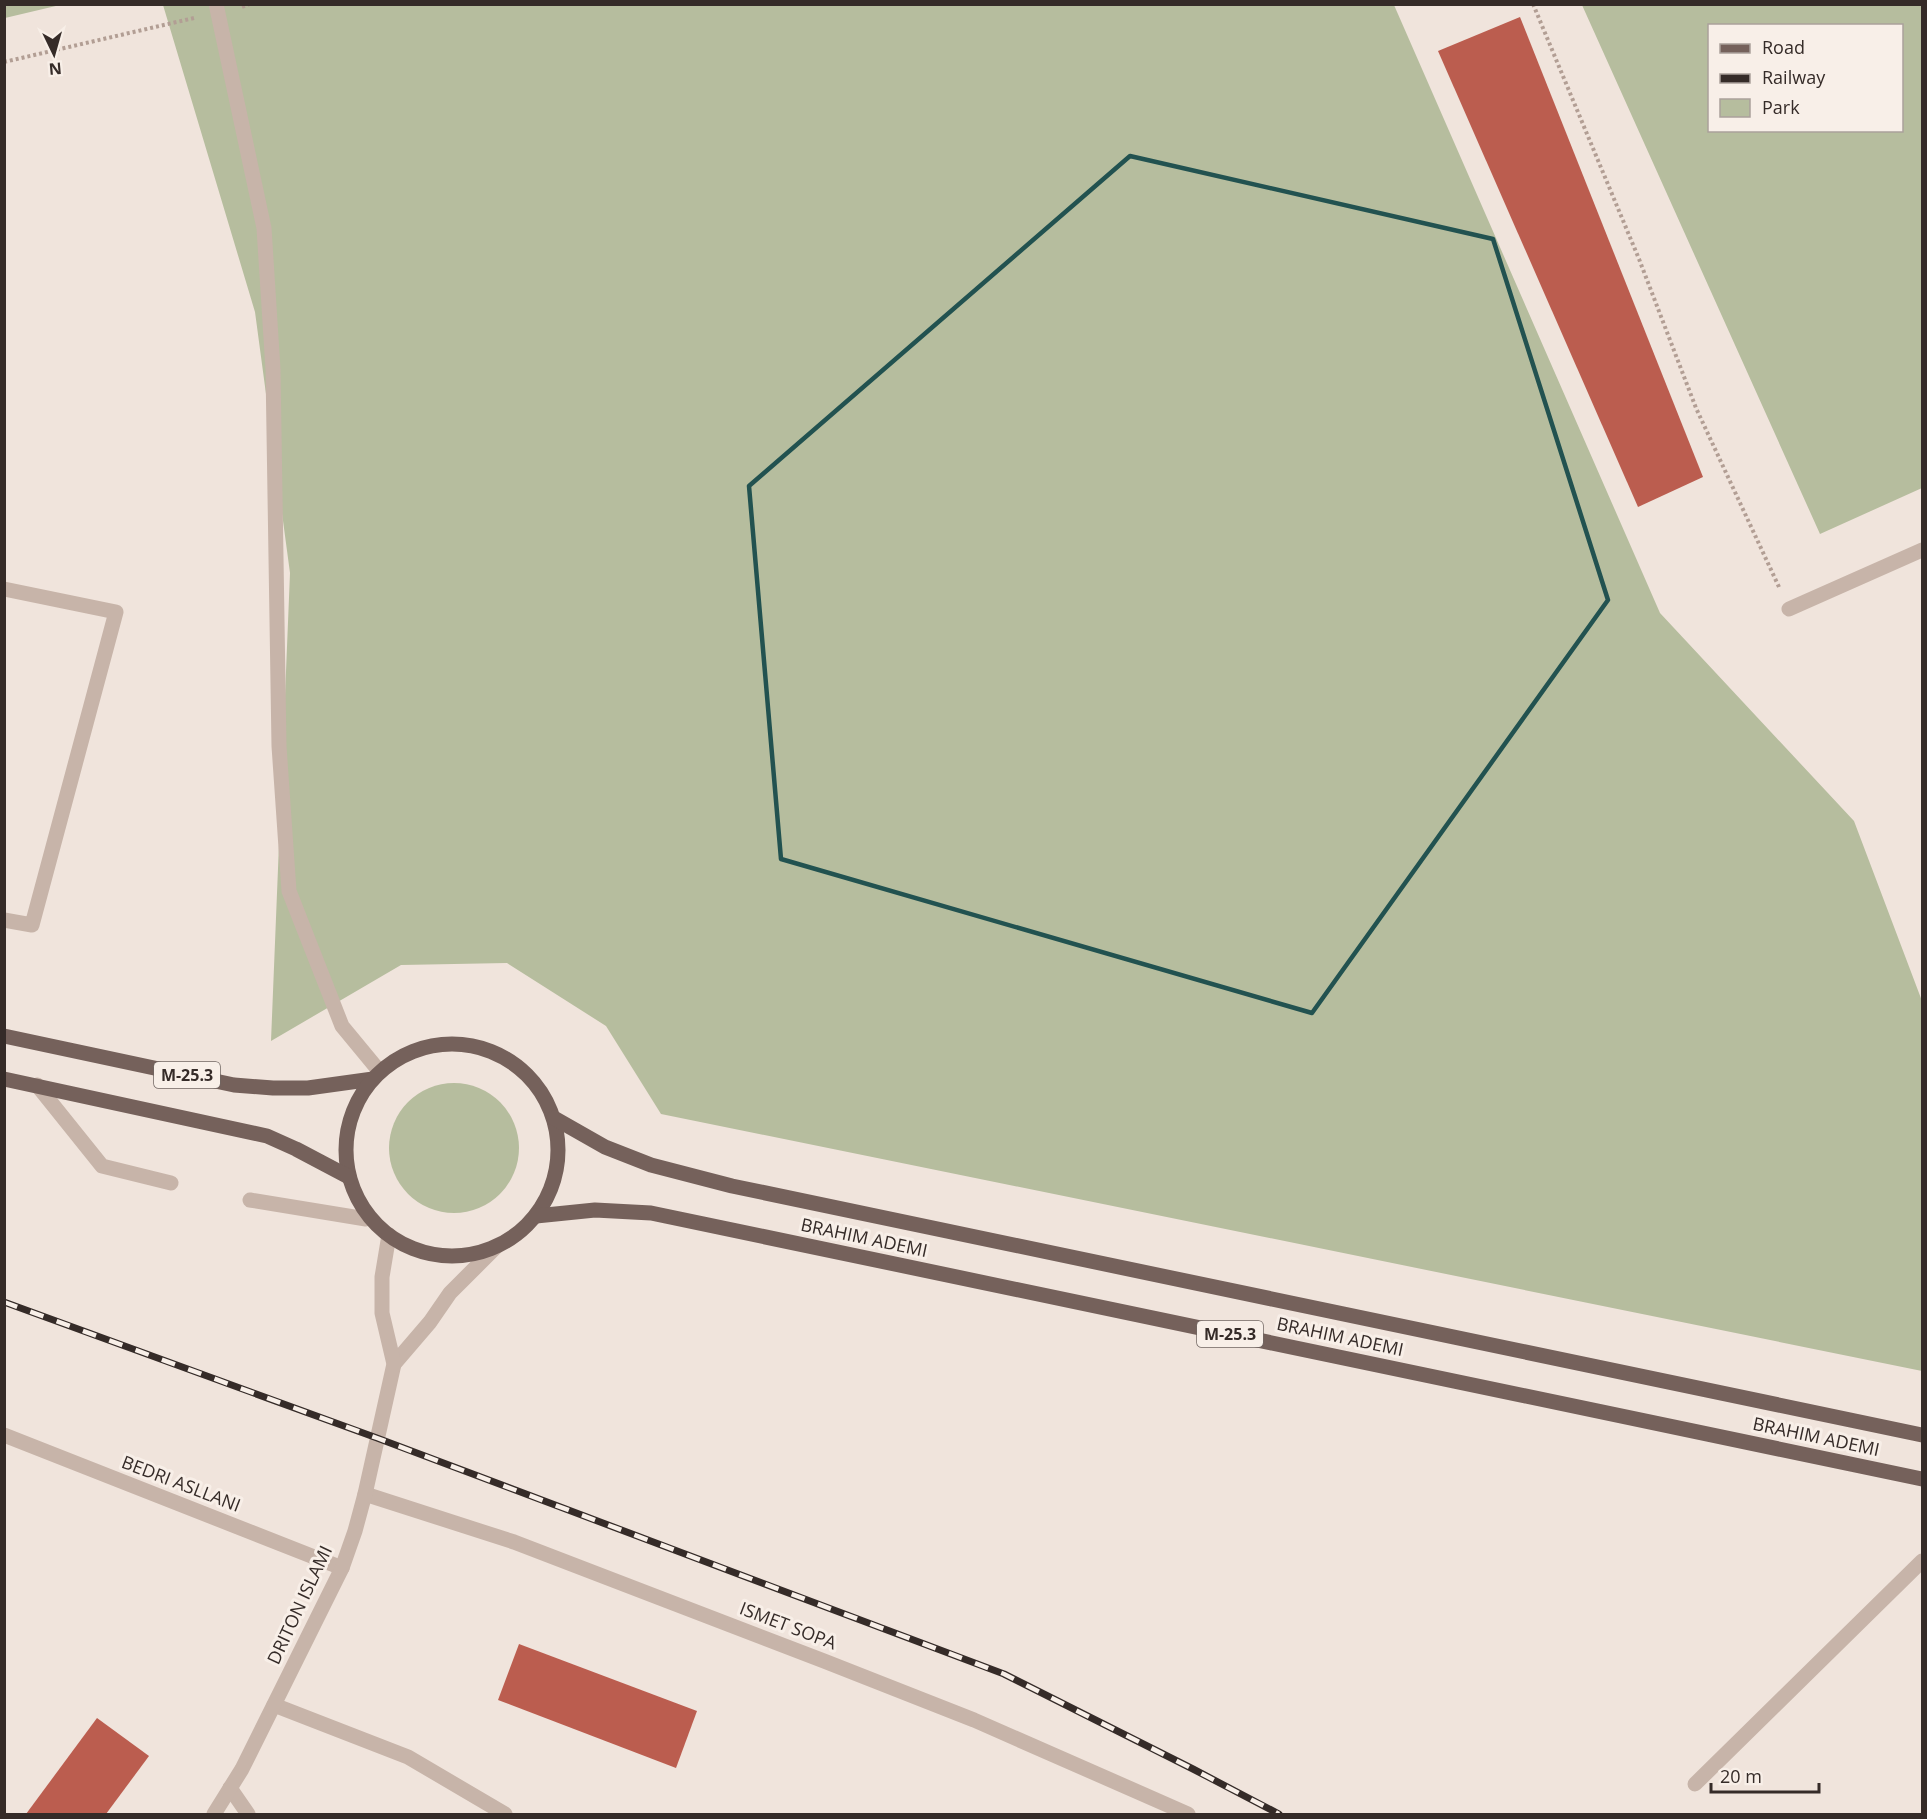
<svg xmlns="http://www.w3.org/2000/svg" width="1927" height="1819" font-family="'Open Sans',sans-serif">
<style>
.green{fill:#b6bd9e;fill-rule:evenodd}
.building{fill:#bb5d4f}
.lines{fill:none;stroke-linecap:round;stroke-linejoin:round}
.path{stroke:#b29e94;stroke-width:4;stroke-dasharray:3 3;stroke-linecap:butt}
.service{stroke:#c7b4a9;stroke-width:15}
.minor{stroke:#c7b4a9;stroke-width:15}
.tertiary{stroke:#c7b4a9;stroke-width:15}
.primary{stroke:#75615b;stroke-width:15}
.rail-casing{stroke:#352b28;stroke-width:7}
.rail{stroke:#f8efe8;stroke-width:4.5;stroke-dasharray:14;stroke-linecap:butt}
.marked{fill:none;stroke:#225250;stroke-width:4.5;stroke-linejoin:round}
.labels{text-anchor:middle;stroke-width:6;stroke-linejoin:round;paint-order:stroke}
.shield{fill:#f8efe8;stroke:#706662;stroke-width:1.5}
.shield-label{font-size:16px;font-weight:bold;fill:#352b28}
.street-label{font-size:18px;fill:#352b28;stroke:#f8efe8}
</style>
<rect width="100%" height="100%" fill="#f0e4dc"/>
<g class="green">
<polygon points="5,4 60,4 60,5 5,18"/>
<polygon points="163,5 1394,5 1660,613 1854,821 1922,1001 1922,1371 661,1114 606,1026 507,963 401,965 271,1041 290,573 255,312"/>
<path d="M1582,5H1922V488L1820,534ZM1710,26H1902V130H1710Z"/>
<circle cx="454" cy="1148" r="65"/>
</g>
<g class="building">
<polygon points="1520,17 1703,477 1638,507 1438,51"/>
<polygon points="519,1644 697,1711 676,1768 498,1700"/>
<polygon points="97,1718 149,1756 106,1814 26,1814"/>
</g>
<g class="lines">
<g class="path">
<polyline points="1533,4 1639,259 1696,408 1779,587"/>
<polyline points="242,7 250,4"/>
<polyline points="4,62 194,18"/>
</g>
<g class="service">
<polyline points="4,589 116,612 32,925 4,920"/>
<polyline points="1789,609 1922,550"/>
<polyline points="37,1085 102,1166 171,1183"/>
<polyline points="250,1200 366,1219"/>
<polyline points="274,1705 408,1757 505,1814"/>
<polyline points="230,1788 248,1814"/>
</g>
<g class="minor">
<polyline points="216,4 264,228 273,369 279,746 289,891 342,1026 380,1072"/>
<polyline points="4,1435 342,1568"/>
<polyline points="365,1494 514,1542 824,1661 974,1720 1188,1814"/>
<polyline points="1695,1784 1922,1561"/>
</g>
<g class="tertiary">
<polyline points="394,1364 430,1322 450,1293 496,1247"/>
<polyline points="214,1814 242,1769 342,1568 355,1531 365,1494 394,1364 382,1313 382,1277 389,1235"/>
</g>
<g class="primary">
<polyline points="4,1036 234,1085 273,1088 308,1088 373,1079"/>
<circle cx="452" cy="1150" r="106"/>
<polyline points="4,1079 267,1136 296,1149 349,1177"/>
<polyline points="554,1118 605,1147 651,1165 732,1186 1922,1435"/>
<polyline points="536,1216 595,1210 651,1213 1922,1479"/>
</g>
<defs>
<polyline id="rail" points="4,1302 377,1438 1004,1674 1193,1769 1279,1814"/>
</defs>
<use href="#rail" class="rail-casing"/>
<use href="#rail" class="rail"/>
</g>
<path class="marked" d="M1130,156L1493,239L1608,600L1312,1013L781,859L749,486Z"/>
<g class="labels">
<g class="shield">
<rect x="154" y="1062" width="66" height="26" rx="4.5"/>
<rect x="1197" y="1321" width="66" height="26" rx="4.5"/>
</g>
<g class="shield-label">
<text x="187" y="1081">M-25.3</text>
<text x="1230" y="1340">M-25.3</text>
</g>
<g class="street-label">
<text transform="translate(864 1238) rotate(12)" y="6">BRAHIM ADEMI</text>
<text transform="translate(1340 1337) rotate(12)" y="6">BRAHIM ADEMI</text>
<text transform="translate(1816 1437) rotate(12)" y="6">BRAHIM ADEMI</text>
<text transform="translate(181 1484) rotate(21)" y="6">BEDRI ASLLANI</text>
<text transform="translate(300 1605) rotate(-65)" y="6">DRITON ISLAMI</text>
<text transform="translate(788 1626) rotate(21)" y="6">ISMET SOPA</text>
</g>
</g>
<rect width="1927" height="1819" fill="none" stroke="#352b28" stroke-width="12"/>
<rect x="1708" y="24" width="195" height="108" fill="#f8efe8" stroke="#aaa19b" stroke-width="1.5"/>
<rect x="1720" y="44" width="30" height="9" fill="#75615b" stroke="#aaa19b" stroke-width="1.5"/>
<text x="1762" y="54" font-size="18" fill="#352b28">Road</text>
<rect x="1720" y="74" width="30" height="9" fill="#352b28" stroke="#aaa19b" stroke-width="1.5"/>
<text x="1762" y="84" font-size="18" fill="#352b28">Railway</text>
<rect x="1720" y="99" width="30" height="18" fill="#b6bd9e" stroke="#aaa19b" stroke-width="1.5"/>
<text x="1762" y="114" font-size="18" fill="#352b28">Park</text>
<g transform="translate(54 54) rotate(175)" stroke="#f8efe8" stroke-width="4.5" paint-order="stroke">
<path d="M0-4.5L10 22L0 15L-10 22Z" fill="#352b28"/>
<text y="-9" font-size="16" font-weight="bold" text-anchor="middle" fill="#352b28">N</text>
</g>
<path d="M1711 1783v9h108v-9" fill="none" stroke="#352b28" stroke-width="3"/>
<text x="1720" y="1783" font-size="18" fill="#352b28" stroke="#f8efe8" stroke-width="4.5" paint-order="stroke">20 m</text>
</svg>
